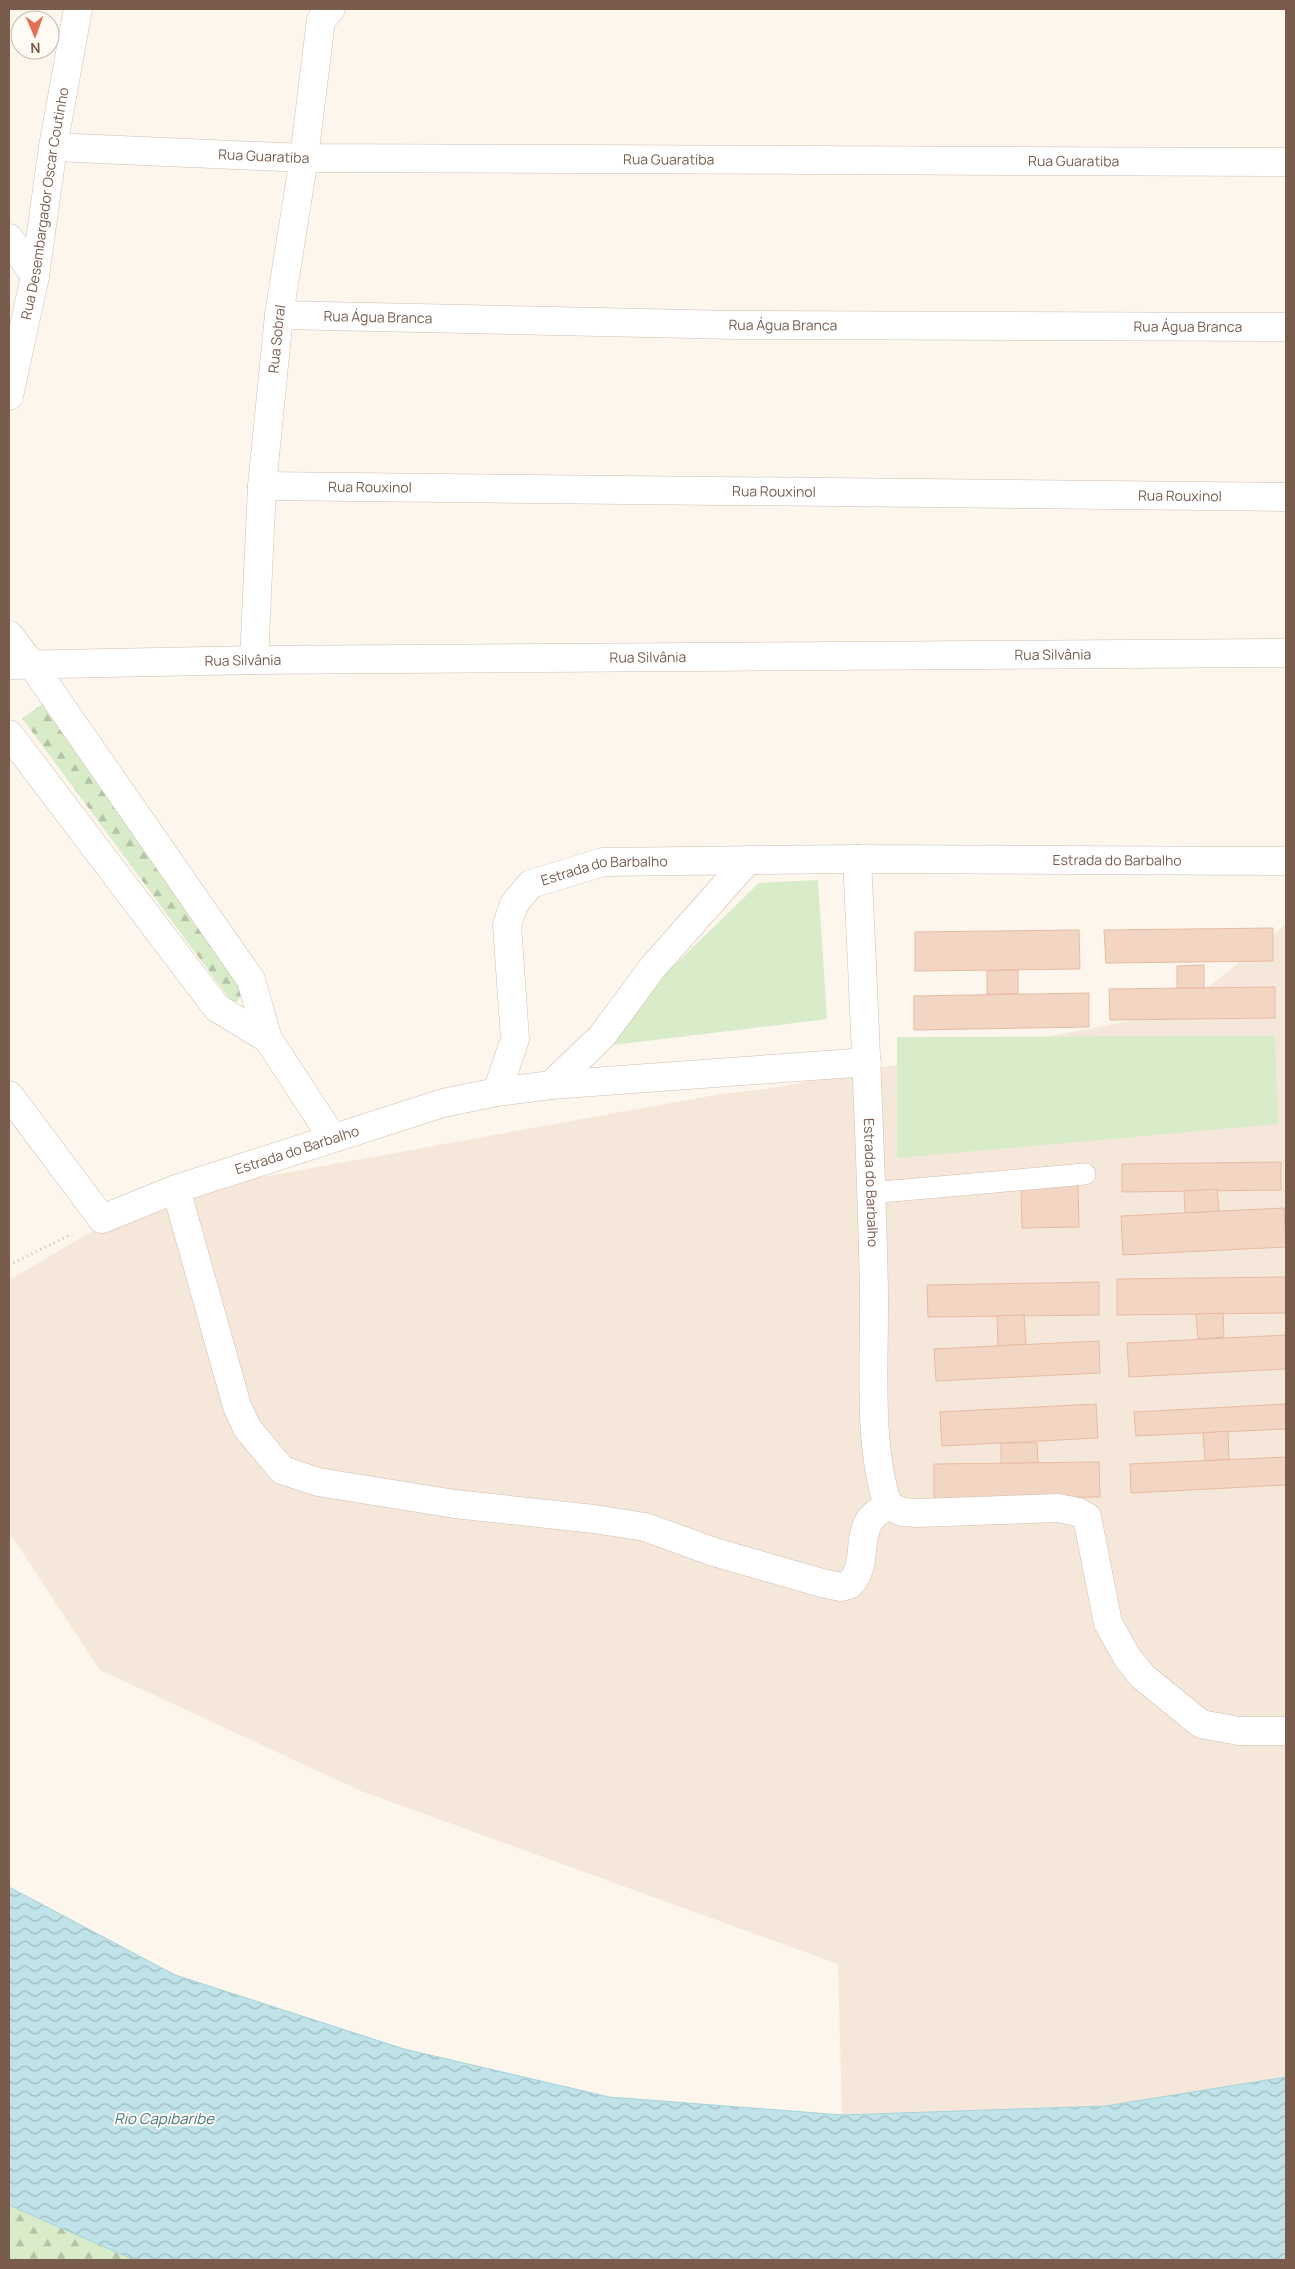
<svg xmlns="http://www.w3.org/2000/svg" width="1295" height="2269" font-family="Manrope,sans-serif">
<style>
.residential{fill:#f5e8da}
.forest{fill:url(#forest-firs)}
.park{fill:#d8ecc9}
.water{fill:url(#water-waves);stroke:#a5d3da}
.building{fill:#f3d5c3;stroke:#e6bba3}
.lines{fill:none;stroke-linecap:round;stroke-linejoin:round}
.lane-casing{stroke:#d1beb0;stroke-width:22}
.street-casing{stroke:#d1beb0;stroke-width:29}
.path{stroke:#d9b8a5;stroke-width:3;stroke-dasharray:1 4;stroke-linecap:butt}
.lane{stroke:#fff;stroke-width:21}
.street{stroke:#fff;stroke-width:28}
.labels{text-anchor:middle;stroke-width:4;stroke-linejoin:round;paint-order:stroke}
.street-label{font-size:14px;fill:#7a5c4d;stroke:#fffaf3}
.water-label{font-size:15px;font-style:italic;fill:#437c86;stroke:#fffaf3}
</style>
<defs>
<pattern id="forest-firs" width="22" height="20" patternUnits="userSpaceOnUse" patternTransform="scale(1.25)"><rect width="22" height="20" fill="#d8ecc9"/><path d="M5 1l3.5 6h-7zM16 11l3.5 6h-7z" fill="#b4c2a5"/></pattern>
<pattern id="water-waves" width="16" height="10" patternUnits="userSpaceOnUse" patternTransform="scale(1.25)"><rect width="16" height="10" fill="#bfe3e8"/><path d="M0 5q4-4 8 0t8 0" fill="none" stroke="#a0bbbe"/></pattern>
</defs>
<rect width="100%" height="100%" fill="#fdf6ec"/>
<polygon class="residential" points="1286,924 1286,2077 1105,2106 842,2115 838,1964 361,1791 100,1670 9,1532 9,1280 151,1197 721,1094 773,1088 1178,1012"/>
<g class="forest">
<polygon points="44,703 244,992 234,1005 22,718"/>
<polygon points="9,2205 134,2260 9,2260"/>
</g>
<g class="park">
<polygon points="818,880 827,1019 589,1048 759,883"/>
<polygon points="1275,1036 1278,1124 897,1158 897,1037"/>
</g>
<polygon class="water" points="9,1887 175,1975 404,2049 609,2097 843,2115 1105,2106 1286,2077 1286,2260 134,2260 9,2205"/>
<g class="building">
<polygon points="1273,928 1273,961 1106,963 1104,930"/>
<polygon points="1079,930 1080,969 915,971 915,932"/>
<polygon points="1204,965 1204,988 1177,988 1177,966"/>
<polygon points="1018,970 1018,994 987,994 987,971"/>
<polygon points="1275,987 1275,1018 1110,1020 1109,989"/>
<polygon points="1089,993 1089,1027 914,1030 914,996"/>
<polygon points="1281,1162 1281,1190 1122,1192 1122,1164"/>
<polygon points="1078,1185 1079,1227 1022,1228 1021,1186"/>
<polygon points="1217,1189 1219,1211 1185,1213 1184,1191"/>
<polygon points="1284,1208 1286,1247 1123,1255 1121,1216"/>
<polygon points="1286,1277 1286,1313 1117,1315 1117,1279"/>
<polygon points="1099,1282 1099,1315 928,1317 927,1285"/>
<polygon points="1223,1313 1224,1337 1198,1339 1196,1314"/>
<polygon points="1024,1315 1026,1344 998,1346 997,1316"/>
<polygon points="1286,1335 1286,1369 1129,1377 1127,1343"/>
<polygon points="1099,1341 1100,1373 936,1381 934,1349"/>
<polygon points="1096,1404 1098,1438 942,1446 940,1412"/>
<polygon points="1286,1404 1286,1429 1136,1436 1134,1412"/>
<polygon points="1228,1431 1229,1459 1205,1461 1203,1433"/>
<polygon points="1001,1443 1037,1443 1038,1463 1001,1464"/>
<polygon points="1286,1457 1286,1485 1131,1493 1130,1464"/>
<polygon points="1099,1462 1100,1497 934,1499 934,1464"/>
</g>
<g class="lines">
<defs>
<polyline id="lane" points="870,1193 1085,1174"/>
<g id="street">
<path id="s1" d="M53,147L304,158L1286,162"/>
<polyline points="9,238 35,276"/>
<path id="s2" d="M279,315L735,325L1286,327"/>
<path id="s3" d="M9,396L35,276L53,147L78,9"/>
<path id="s4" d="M262,486L1286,497"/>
<polyline points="9,635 33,666 251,980 268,1039 332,1137"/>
<path id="s5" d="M254,660L262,486L279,315L304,158L321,20L331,9"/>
<path id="s6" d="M9,665L254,660L1286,653"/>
<polyline points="9,734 217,1008 268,1039"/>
<path id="s7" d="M857,859C864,1003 871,1147 874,1291C875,1356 867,1443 888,1505"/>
<polyline points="551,1085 602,1036 653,967 748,860"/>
<path id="s8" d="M497,1092L515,1039L507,925L514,904L531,884L603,862L857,859L1286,861"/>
<path id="s9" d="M9,1095L102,1219L176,1189L443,1103L497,1092L551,1085L867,1062"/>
<path d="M176,1189L237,1406L247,1428L282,1470L318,1482L455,1504L594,1519L645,1527L714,1552L822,1583L841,1587L849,1585C868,1567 857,1542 869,1521C873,1514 882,1510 888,1505"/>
<polyline points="888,1505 902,1512 918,1513 1058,1508 1078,1512 1087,1517 1108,1623 1127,1657 1142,1676 1201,1724 1239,1731 1286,1731"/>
</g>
</defs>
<use href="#lane" class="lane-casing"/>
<use href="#street" class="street-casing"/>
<polyline class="path" points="9,1265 72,1234"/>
<use href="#lane" class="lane"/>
<use href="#street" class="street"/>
</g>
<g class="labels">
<g class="street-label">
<text dy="5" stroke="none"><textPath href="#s1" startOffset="211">Rua Guaratiba</textPath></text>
<text dy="5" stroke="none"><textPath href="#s1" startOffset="616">Rua Guaratiba</textPath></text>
<text dy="5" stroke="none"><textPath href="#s1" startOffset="1021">Rua Guaratiba</textPath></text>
<text dy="5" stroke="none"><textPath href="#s3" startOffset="196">Rua Desembargador Oscar Coutinho</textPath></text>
<text dy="5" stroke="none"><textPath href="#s2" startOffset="99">Rua Água Branca</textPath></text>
<text dy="5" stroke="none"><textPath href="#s2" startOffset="504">Rua Água Branca</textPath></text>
<text dy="5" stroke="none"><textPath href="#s2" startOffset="909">Rua Água Branca</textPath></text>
<text dy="5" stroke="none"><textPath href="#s5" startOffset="322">Rua Sobral</textPath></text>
<text dy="5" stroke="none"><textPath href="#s4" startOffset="108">Rua Rouxinol</textPath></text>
<text dy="5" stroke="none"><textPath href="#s4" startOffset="512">Rua Rouxinol</textPath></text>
<text dy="5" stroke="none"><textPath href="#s4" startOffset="918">Rua Rouxinol</textPath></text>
<text dy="5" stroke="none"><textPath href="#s6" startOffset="1044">Rua Silvânia</textPath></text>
<text dy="5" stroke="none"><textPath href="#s6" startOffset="639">Rua Silvânia</textPath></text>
<text dy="5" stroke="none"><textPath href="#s6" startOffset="234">Rua Silvânia</textPath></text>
<text dy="5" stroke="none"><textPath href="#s8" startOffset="808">Estrada do Barbalho</textPath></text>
<text dy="5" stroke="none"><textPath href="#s8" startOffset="294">Estrada do Barbalho</textPath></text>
<text dy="5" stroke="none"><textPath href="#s9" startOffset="362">Estrada do Barbalho</textPath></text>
<text dy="5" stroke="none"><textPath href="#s7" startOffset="324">Estrada do Barbalho</textPath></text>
</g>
<g class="water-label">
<text x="164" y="2124">Rio Capibaribe</text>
</g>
</g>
<rect width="1295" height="2269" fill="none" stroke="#7a5c4d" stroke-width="20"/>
<g transform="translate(35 35) rotate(178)"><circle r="24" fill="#fffaf3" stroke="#cabbb1"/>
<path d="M0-4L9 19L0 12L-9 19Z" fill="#e76f51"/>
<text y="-8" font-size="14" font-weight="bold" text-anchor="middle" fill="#7a5c4d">N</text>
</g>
</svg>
